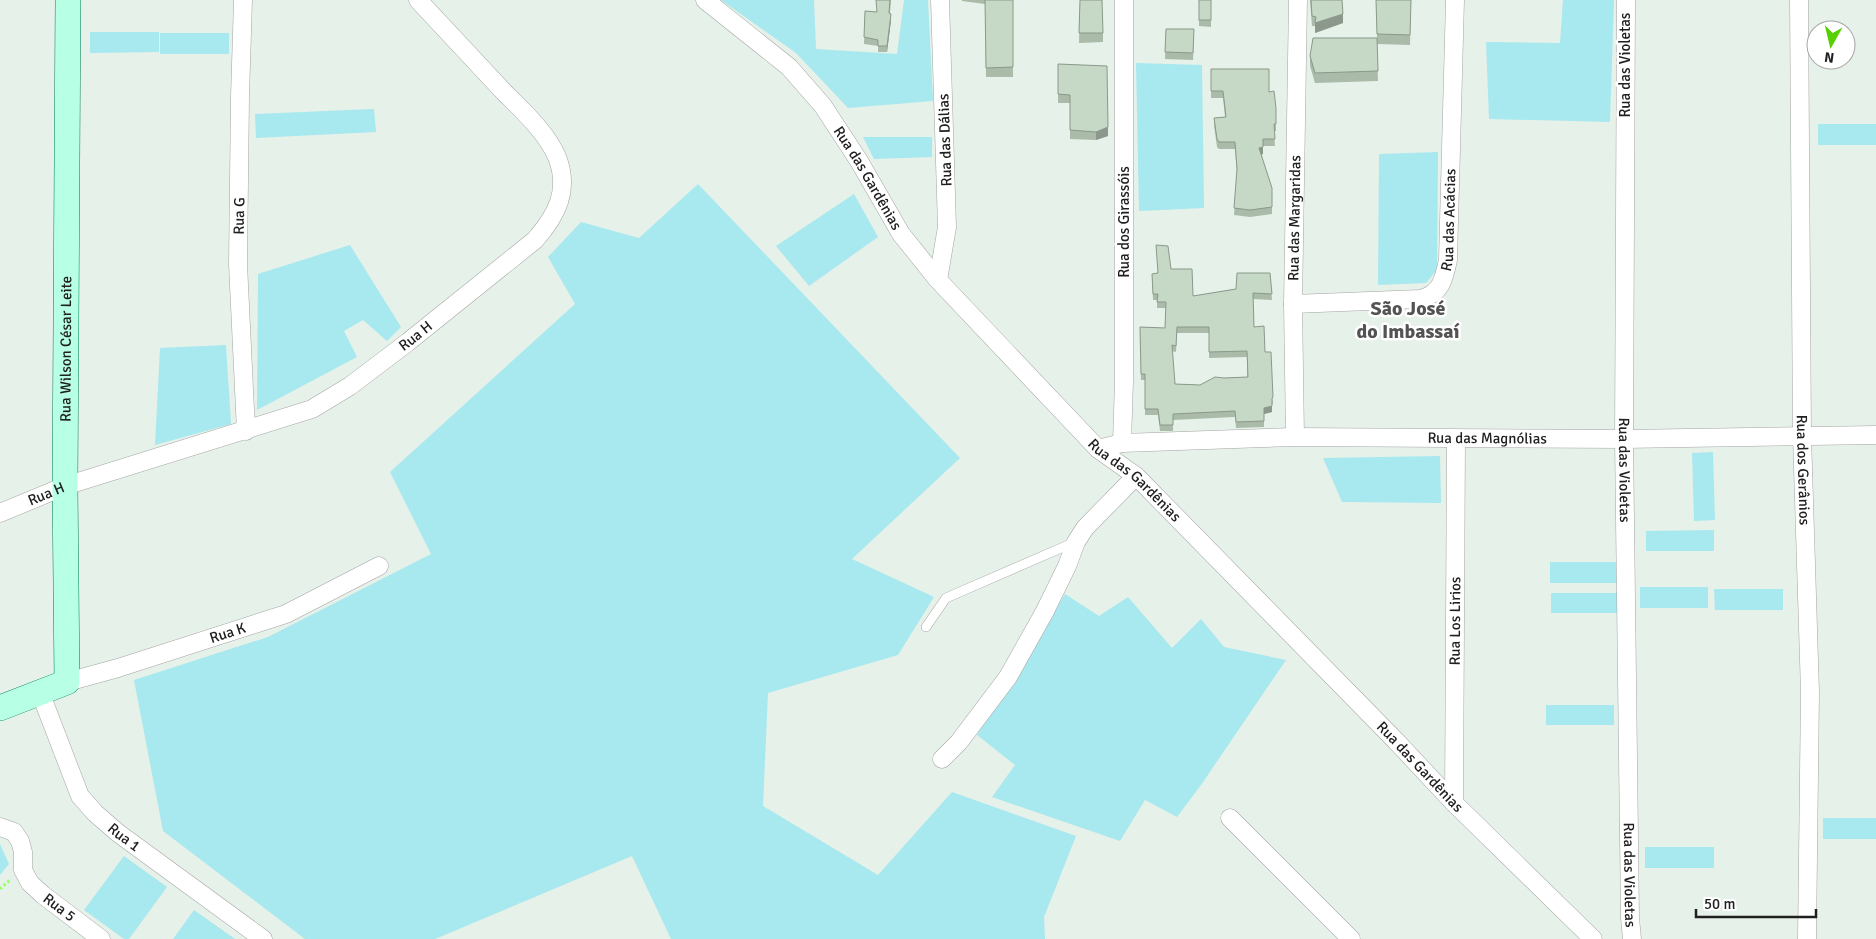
<svg xmlns="http://www.w3.org/2000/svg" width="1876" height="939" font-family="Signika,sans-serif">
<style>
.grass{fill:#a8e8ef}
.lines{fill:none;stroke-linecap:round;stroke-linejoin:round}
.lane-casing{stroke:#a4a4a4;stroke-width:10}
.street-casing{stroke:#a4a4a4;stroke-width:19}
.secondary-casing{stroke:#007e58;stroke-width:26}
.path{stroke:#98ff69;stroke-width:3;stroke-dasharray:2.5 2.5;stroke-linecap:butt}
.lane{stroke:#fff;stroke-width:9}
.street{stroke:#fff;stroke-width:18}
.secondary{stroke:#b7ffe5;stroke-width:25}
.wall{fill:#aba;fill-rule:evenodd}
.shaded-wall{fill:#8b988b}
.building{fill:#c6d9c6;stroke:#8b988b;fill-rule:evenodd}
.labels{text-anchor:middle;stroke-width:5;stroke-linejoin:round;paint-order:stroke}
.street-label{font-size:15px;fill:#202020;stroke:#fff}
.district-label{font-size:20px;font-weight:bold;fill:#535353;stroke:#fff}
</style>
<rect width="100%" height="100%" fill="#e6f1e9"/>
<g class="grass">
<polygon points="721,0 814,0 816,49 897,54 904,0 928,0 933,101 848,108 796,53"/>
<polygon points="1563,0 1614,0 1610,122 1489,119 1486,42 1560,43"/>
<polygon points="90,32 159,32 159,52 90,53"/>
<rect x="160" y="33" width="69" height="21"/>
<polygon points="1136,63 1202,65 1204,208 1139,211"/>
<polygon points="374,109 376,132 256,138 255,114"/>
<rect x="1818" y="124" width="58" height="21"/>
<polygon points="863,137 932,137 932,157 874,159"/>
<polygon points="1438,152 1437,270 1426,283 1378,285 1379,154"/>
<polygon points="698,184 960,458 852,559 934,597 898,655 768,693 763,806 878,875 952,792 1076,836 1044,917 1045,939 671,939 632,856 435,939 305,939 163,831 134,680 268,637 431,554 390,472 575,304 548,257 581,222 639,238"/>
<polygon points="854,194 878,237 809,286 776,246"/>
<polygon points="350,245 401,327 387,341 363,320 344,331 357,357 257,410 258,274"/>
<polygon points="226,345 231,424 155,445 160,348"/>
<polygon points="1713,452 1715,520 1694,521 1692,453"/>
<polygon points="1440,456 1441,503 1342,502 1323,458"/>
<polygon points="1714,530 1714,551 1646,551 1646,531"/>
<rect x="1550" y="562" width="68" height="21"/>
<rect x="1640" y="587" width="68" height="21"/>
<polygon points="1714,589 1783,589 1783,610 1715,610"/>
<polygon points="1551,593 1619,593 1620,613 1551,613"/>
<polygon points="1065,594 1099,616 1128,597 1172,648 1201,619 1224,647 1286,660 1201,785 1177,817 1145,800 1120,841 992,797 1015,765 977,735"/>
<rect x="1546" y="705" width="68" height="20"/>
<rect x="1823" y="818" width="53" height="21"/>
<polygon points="0,844 9,864 0,875"/>
<rect x="1645" y="847" width="69" height="21"/>
<polygon points="124,856 167,887 129,939 124,939 84,910"/>
<polygon points="194,910 235,939 173,939"/>
</g>
<g class="lines">
<defs>
<polyline id="lane" points="926,627 946,598 1075,542"/>
<g id="street">
<polyline points="243,0 240,97 238,264 246,431"/>
<path id="s1" d="M705,0L789,67L823,106L859,161L901,234L938,280L1082,432L1098,449L1136,476L1396,741L1454,803L1593,939"/>
<path id="s2" d="M1626,0L1624,439L1630,918L1632,939"/>
<path id="s3" d="M1799,0L1802,436L1810,692L1807,939"/>
<polyline points="938,280 947,227 940,0"/>
<path id="s4" d="M1293,304L1420,299C1441,294 1444,279 1448,260L1455,0"/>
<path id="s5" d="M1295,437L1293,304L1298,0"/>
<polyline points="1122,443 1124,381 1124,0"/>
<path id="s6" d="M1098,449L1122,443L1295,437L1624,439L1876,435"/>
<path id="s7" d="M0,513L65,486L312,409L350,386L408,342L535,240C557,215 570,190 557,157C547,133 522,110 504,92C475,61 447,31 418,0"/>
<path id="s8" d="M67,682L118,668L286,614L379,566"/>
<path id="s9" d="M40,692L80,796L95,813L118,833L263,939"/>
<polyline points="942,759 959,742 1008,677 1045,611 1067,566 1076,542 1085,528 1136,476"/>
<path id="s10" d="M1454,803L1456,439"/>
<polyline points="1230,818 1351,939"/>
<path id="s11" d="M0,827L14,832L20,841L23,852V870L30,883L43,895L101,939"/>
</g>
<g id="secondary">
<path id="s12" d="M0,708L67,682L65,486L68,0"/>
</g>
</defs>
<use href="#lane" class="lane-casing"/>
<use href="#street" class="street-casing"/>
<use href="#secondary" class="secondary-casing"/>
<polyline class="path" points="0,889 10,880"/>
<use href="#lane" class="lane"/>
<use href="#street" class="street"/>
<use href="#secondary" class="secondary"/>
</g>
<g class="wall">
<polygon points="876,0 891,0 890,13 891,20 887,52 878,52 878,46 864,44 865,11 877,12"/>
<polygon points="962,0 1013,0 1013,77 986,77 985,4 962,1"/>
<polygon points="1080,0 1103,33 1103,42 1079,43"/>
<polygon points="1199,0 1211,0 1211,27 1199,26"/>
<polygon points="1310,0 1342,0 1343,23 1315,33 1315,26 1312,26"/>
<polygon points="1376,0 1411,0 1410,45 1377,44 1378,81 1315,83 1310,66 1310,56 1377,38"/>
<polygon points="1166,29 1194,29 1193,60 1165,59"/>
<polygon points="1058,64 1108,136 1096,140 1070,139 1070,103 1058,103"/>
<polygon points="1211,69 1269,92 1276,108 1276,131 1274,131 1275,146 1263,146 1263,154 1261,155 1272,188 1272,214 1250,217 1234,215 1237,173 1235,149 1219,149 1217,147 1214,125 1214,118 1225,117 1223,98 1211,98"/>
<path d="M1171,269L1193,296L1236,289L1270,273L1272,300L1253,299L1254,327L1265,352L1273,403L1272,404V412L1264,414V427L1236,428L1235,417L1173,420V431H1160L1158,415H1145V380H1141L1140,327L1165,328L1166,308H1157V300H1153L1152,274L1157,273ZM1177,333H1209V358L1247,357V377L1224,378L1200,385L1175,384L1172,351L1176,352Z"/>
</g>
<g class="shaded-wall">
<polygon points="891,14 891,20 887,52 887,46"/>
<polygon points="1343,14 1343,23 1315,33 1315,23"/>
<polygon points="1108,127 1108,136 1096,140 1096,132"/>
<polygon points="1263,147 1263,154 1259,155 1259,148"/>
<polygon points="1272,406 1272,412 1264,414 1264,408"/>
</g>
<g class="building">
<polygon points="876,0 890,0 889,13 891,14 887,46 878,46 878,40 864,37 865,11 877,12"/>
<polygon points="985,0 1013,0 1013,67 986,68"/>
<polygon points="1080,0 1102,0 1103,33 1079,33"/>
<rect x="1199" y="0" width="12" height="20"/>
<polygon points="1311,0 1342,0 1343,14 1315,23 1316,17 1312,16"/>
<polygon points="1376,0 1411,0 1410,35 1377,34"/>
<polygon points="1166,29 1194,29 1193,53 1165,52"/>
<polygon points="1313,38 1377,38 1378,71 1315,73 1310,56"/>
<polygon points="1058,64 1107,66 1108,127 1096,132 1070,130 1070,95 1058,94"/>
<polygon points="1211,69 1269,69 1269,92 1274,91 1276,108 1276,124 1274,124 1275,139 1263,139 1263,147 1259,148 1272,188 1272,207 1250,210 1234,208 1237,169 1235,142 1219,142 1217,139 1214,118 1226,117 1223,91 1211,91"/>
<path d="M1156,245L1168,246L1171,269H1192L1193,296L1236,289L1237,273H1270L1272,294L1253,293L1254,327L1264,326L1265,352H1271L1273,397L1272,398V406L1264,408V421L1236,422L1235,411L1173,414V425H1160L1158,409H1145V374H1141L1140,327L1165,328L1166,302H1157L1158,294H1153L1152,274L1158,273ZM1177,327H1209V352L1247,351L1248,377L1224,378L1215,377L1200,385L1175,384L1172,345L1176,346Z"/>
</g>
<g class="labels">
<g class="street-label">
<text transform="translate(1625 65) rotate(-90)" y="5">Rua das Violetas</text>
<text transform="translate(945 140) rotate(-92)" y="5">Rua das Dálias</text>
<text dy="5" stroke="none"><textPath href="#s1" startOffset="244">Rua das Gardênias</textPath></text>
<text transform="translate(239 216) rotate(-89)" y="5">Rua G</text>
<text dy="5" stroke="none"><textPath href="#s5" startOffset="219">Rua das Margaridas</textPath></text>
<text dy="5" stroke="none"><textPath href="#s4" startOffset="219">Rua das Acácias</textPath></text>
<text transform="translate(1124 222) rotate(-90)" y="5">Rua dos Girassóis</text>
<text dy="5" stroke="none"><textPath href="#s7" startOffset="456">Rua H</textPath></text>
<text dy="5" stroke="none"><textPath href="#s12" startOffset="405">Rua Wilson César Leite</textPath></text>
<text dy="5" stroke="none"><textPath href="#s6" startOffset="390">Rua das Magnólias</textPath></text>
<text dy="5" stroke="none"><textPath href="#s2" startOffset="470">Rua das Violetas</textPath></text>
<text dy="5" stroke="none"><textPath href="#s3" startOffset="470">Rua dos Gerânios</textPath></text>
<text dy="5" stroke="none"><textPath href="#s1" startOffset="649">Rua das Gardênias</textPath></text>
<text dy="5" stroke="none"><textPath href="#s7" startOffset="50">Rua H</textPath></text>
<text dy="5" stroke="none"><textPath href="#s10" startOffset="182">Rua Los Lirios</textPath></text>
<text dy="5" stroke="none"><textPath href="#s8" startOffset="168">Rua K</textPath></text>
<text dy="5" stroke="none"><textPath href="#s1" startOffset="1054">Rua das Gardênias</textPath></text>
<text dy="5" stroke="none"><textPath href="#s9" startOffset="172">Rua 1</textPath></text>
<text dy="5" stroke="none"><textPath href="#s2" startOffset="875">Rua das Violetas</textPath></text>
<text dy="5" stroke="none"><textPath href="#s11" startOffset="108">Rua 5</textPath></text>
</g>
<g class="district-label">
<text x="1408" y="315">São José<tspan x="1408" dy="23">do Imbassaí</tspan></text>
</g>
</g>
<g transform="translate(1831 45) rotate(188)"><circle r="24" fill="#ffffff" stroke="#a6a6a6"/>
<path d="M0-4L9 19L0 12L-9 19Z" fill="#56d000"/>
<text y="-8" font-size="14" font-weight="bold" text-anchor="middle" fill="#202020">N</text>
</g>
<path d="M1696 909v8h120v-8" fill="none" stroke="#202020" stroke-width="2.5"/>
<text x="1704" y="909" font-size="15" fill="#202020" stroke="#ffffff" stroke-width="4" paint-order="stroke">50 m</text>
</svg>
